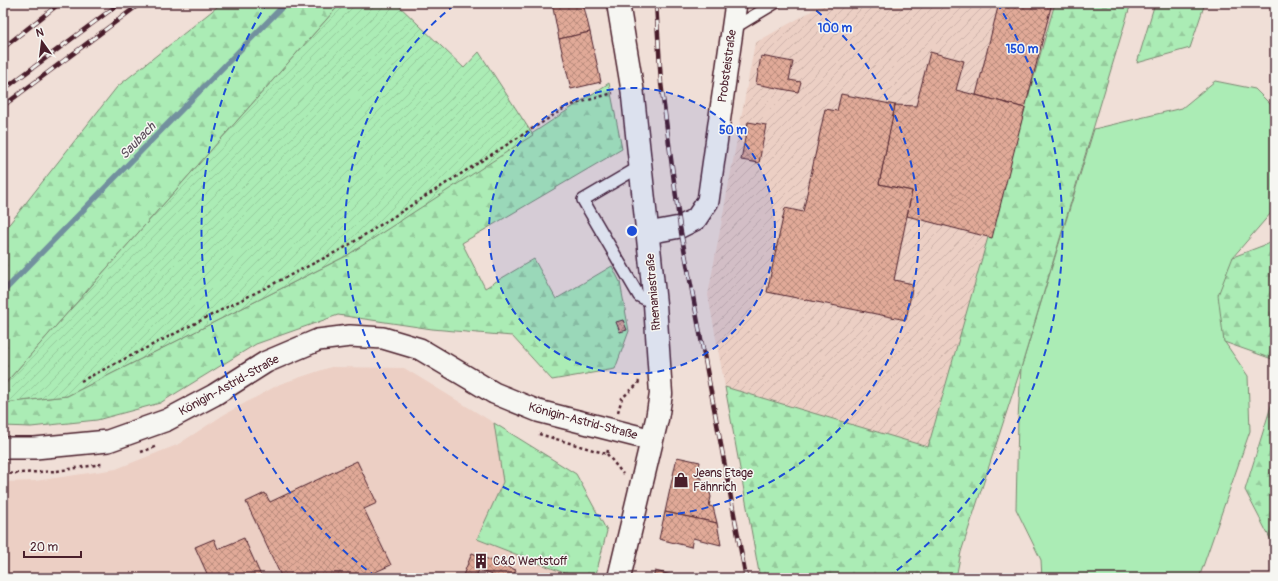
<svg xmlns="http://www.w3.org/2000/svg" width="1278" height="581" font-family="Pangolin,sans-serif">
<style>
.built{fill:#eccfc4}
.industrial{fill:url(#industrial-furrows)}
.grass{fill:#abecb5;stroke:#7a8670}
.forest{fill:url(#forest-firs);stroke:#7a8670}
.garden{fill:url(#garden-furrows);stroke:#7a8670}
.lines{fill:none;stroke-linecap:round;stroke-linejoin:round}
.stream{stroke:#72909e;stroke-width:5.5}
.building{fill:url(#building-cross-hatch);stroke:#4a1f2b}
.service-casing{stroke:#4a1f2b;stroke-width:14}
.minor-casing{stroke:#4a1f2b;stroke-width:24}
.tertiary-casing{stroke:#4a1f2b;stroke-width:25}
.path{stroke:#4a1f2b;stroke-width:2.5;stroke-dasharray:3 3;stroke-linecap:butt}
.service{stroke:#f6f6f2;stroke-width:11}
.minor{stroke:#f6f6f2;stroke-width:21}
.tertiary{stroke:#f6f6f2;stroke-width:22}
.rail-casing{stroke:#4a1f2b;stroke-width:4.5}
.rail{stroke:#f6f6f2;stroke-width:3;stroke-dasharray:9;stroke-linecap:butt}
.ring{fill:none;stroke:#1d4ed8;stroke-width:2;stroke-dasharray:7 5}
.labels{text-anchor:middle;stroke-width:3;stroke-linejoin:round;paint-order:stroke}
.street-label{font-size:12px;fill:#4a1f2b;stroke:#f6f6f2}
.poi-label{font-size:12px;fill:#4a1f2b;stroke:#f6f6f2;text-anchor:start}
.water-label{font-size:13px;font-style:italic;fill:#5b4e5b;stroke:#f6f6f2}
.centre{fill:#1d4ed8;stroke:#f6f6f2;stroke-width:2}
.ring-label{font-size:12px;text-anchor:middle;font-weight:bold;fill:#1d4ed8;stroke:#f6f6f2;stroke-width:3;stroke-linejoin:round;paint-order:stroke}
</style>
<defs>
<pattern id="industrial-furrows" width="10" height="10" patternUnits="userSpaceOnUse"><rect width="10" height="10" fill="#eccfc4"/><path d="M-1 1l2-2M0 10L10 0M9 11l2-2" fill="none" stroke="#ccb1a9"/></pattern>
<pattern id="forest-firs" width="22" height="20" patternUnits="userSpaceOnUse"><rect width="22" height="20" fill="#abecb5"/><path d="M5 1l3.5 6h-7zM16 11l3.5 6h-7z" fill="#95ca9c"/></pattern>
<pattern id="garden-furrows" width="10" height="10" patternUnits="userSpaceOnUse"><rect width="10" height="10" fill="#abecb5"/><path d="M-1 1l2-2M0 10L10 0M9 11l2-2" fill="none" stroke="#95ca9c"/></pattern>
<pattern id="building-cross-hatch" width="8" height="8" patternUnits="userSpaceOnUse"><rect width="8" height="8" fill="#e1aa98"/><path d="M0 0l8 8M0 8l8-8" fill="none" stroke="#b88a7c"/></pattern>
</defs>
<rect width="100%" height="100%" fill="#f0dfd7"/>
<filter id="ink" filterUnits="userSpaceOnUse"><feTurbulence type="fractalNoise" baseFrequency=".025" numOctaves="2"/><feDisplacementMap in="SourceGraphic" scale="8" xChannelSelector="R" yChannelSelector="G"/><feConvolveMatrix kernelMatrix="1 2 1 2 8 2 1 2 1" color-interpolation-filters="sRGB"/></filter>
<g filter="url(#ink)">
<polygon class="built" points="331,367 404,368 494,423 503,482 477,539 577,578 3,578 3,482 35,481 116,469 177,445 225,414 280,384"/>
<polygon class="industrial" points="826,3 1055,3 928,448 725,387 708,295 755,43"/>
<polygon class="grass" points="1215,81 1255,89 1275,109 1275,204 1271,213 1233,257 1224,341 1248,376 1250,431 1199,578 1042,578 1041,560 1016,509 1018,419 1021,368 1094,129 1182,108"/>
<g class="forest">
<polygon points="222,3 341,3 3,386 3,232 117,87"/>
<polygon points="1055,3 1131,3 1021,368 961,552 956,578 760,578 725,387 928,447"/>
<polygon points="1155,3 1205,3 1190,48 1137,63"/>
<polygon points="609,83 622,149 462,243 485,288 534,259 556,299 612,266 620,282 629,331 615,369 552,380 512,336 432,329 338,315 256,344 160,403 97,420 31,427 3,426 3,403 67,396 346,256"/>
<polygon points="1275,241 1275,360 1224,342 1218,295 1233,257"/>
<polygon points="1275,393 1275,548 1245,490"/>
<polygon points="494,423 576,474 607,531 595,578 577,578 477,539 503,482"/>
</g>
<polygon class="garden" points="341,3 396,3 464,68 479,52 533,135 346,256 67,396 3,403 3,386"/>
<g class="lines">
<polyline class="stream" points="3,292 286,3"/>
</g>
<g class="building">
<polygon points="552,3 583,3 590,32 559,39"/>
<polygon points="999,3 1052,3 1025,108 976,95"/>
<polygon points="590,32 601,82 571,89 559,39"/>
<polygon points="930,52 964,61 956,90 1025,108 992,238 907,216 912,191 879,184 895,105 916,106"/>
<polygon points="761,56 793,62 789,80 801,82 798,92 756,84"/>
<polygon points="841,94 895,105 879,184 912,191 894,280 913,284 906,320 767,292 785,208 803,212 825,109 837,111"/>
<polygon points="748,122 766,125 759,163 741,160"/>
<polygon points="623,320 627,330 620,332 616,322"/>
<polygon points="677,457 700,462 697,477 702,478 701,484 708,485 711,497 709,506 713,507 717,523 665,512"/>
<polygon points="357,461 377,503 364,509 391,565 362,578 282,578 246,502 265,493 270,502"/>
<polygon points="665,512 717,523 721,545 693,538 691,547 659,539"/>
<polygon points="244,538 262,578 209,578 195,547 214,539 218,549"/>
<polygon points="472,553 516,570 512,578 499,578 479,570 475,578 462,578"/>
<polygon points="655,571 685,578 653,578"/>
</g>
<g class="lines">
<defs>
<g id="service">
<polyline points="732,29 775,3"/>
<polyline points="641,166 583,200 639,296 655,304"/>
</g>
<g id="minor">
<polyline points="648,233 680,227 696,219 708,201 736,3"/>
<polyline points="3,448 35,448 108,441 167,420 214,395 266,362 318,340 350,336 383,338 420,349 494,393 538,411 652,440"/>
</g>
<polyline id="tertiary" points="618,3 632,87 655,304 661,394 657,419 619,578"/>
</defs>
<use href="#service" class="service-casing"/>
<use href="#minor" class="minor-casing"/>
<use href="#tertiary" class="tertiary-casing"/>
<g class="path">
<polyline points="81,381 344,248 568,106 613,93"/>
<polyline points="618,412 622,398 638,384 639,381"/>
<polyline points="539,434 607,454 608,450"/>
<polyline points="141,452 155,447"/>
<polyline points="607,454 623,474"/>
<polyline points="3,474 57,471 102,464"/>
</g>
<use href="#service" class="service"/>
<use href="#minor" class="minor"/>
<use href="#tertiary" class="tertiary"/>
<defs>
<g id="rail">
<polyline points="656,3 661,83 680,227 746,578"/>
<polyline points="3,48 60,3"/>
<polyline points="3,90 120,3"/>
<polyline points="3,106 141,3"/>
</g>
</defs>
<use href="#rail" class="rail-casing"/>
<use href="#rail" class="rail"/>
</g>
</g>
<circle cx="632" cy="231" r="143" fill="#1d4ed8" fill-opacity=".12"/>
<g class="ring">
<circle cx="632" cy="231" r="143"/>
<path d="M807 3A287 287 0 1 1 457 3"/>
<path d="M376 577A430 430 0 0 1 267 3M997 3A430 430 0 0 1 888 577"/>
</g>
<defs>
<symbol id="shop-bare" viewBox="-9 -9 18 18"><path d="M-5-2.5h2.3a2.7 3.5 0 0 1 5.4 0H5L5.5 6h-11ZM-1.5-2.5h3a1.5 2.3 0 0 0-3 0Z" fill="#4a1f2b" stroke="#f6f6f2" stroke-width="2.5" paint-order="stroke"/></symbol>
<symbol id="building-bare" viewBox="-9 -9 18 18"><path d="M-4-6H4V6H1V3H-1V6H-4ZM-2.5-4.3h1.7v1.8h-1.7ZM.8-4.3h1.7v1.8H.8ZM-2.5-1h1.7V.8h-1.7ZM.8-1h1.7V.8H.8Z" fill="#4a1f2b" stroke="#f6f6f2" stroke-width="2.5" paint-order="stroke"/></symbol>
</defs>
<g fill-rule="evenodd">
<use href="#shop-bare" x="670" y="469" width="22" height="22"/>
<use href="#building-bare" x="470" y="550" width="22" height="22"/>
</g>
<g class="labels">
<g class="street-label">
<text transform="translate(727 66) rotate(-82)" y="4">Probsteistraße</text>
<text transform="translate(653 292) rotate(-95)" y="4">Rhenaniastraße</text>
<text transform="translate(229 385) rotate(-29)" y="4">Königin-Astrid-Straße</text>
<text transform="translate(583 421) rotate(15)" y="4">Königin-Astrid-Straße</text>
</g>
<g class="poi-label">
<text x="693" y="477">Jeans Etage<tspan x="693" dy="14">Fähnrich</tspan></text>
<text x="493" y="565">C&amp;C Wertstoff</text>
</g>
<g class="water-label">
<text transform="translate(137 140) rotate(-46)" y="5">Saubach</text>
</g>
</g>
<circle cx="632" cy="231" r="6" class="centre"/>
<g class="ring-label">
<text x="835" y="32">100 m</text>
<text x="1022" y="53">150 m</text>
<text x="733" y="134">50 m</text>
</g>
<rect width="1278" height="581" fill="none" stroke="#f6f6f2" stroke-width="16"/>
<rect x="8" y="8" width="1262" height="565" fill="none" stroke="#4a1f2b" stroke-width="1.5" filter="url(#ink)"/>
<g transform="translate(42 42) rotate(346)" stroke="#f6f6f2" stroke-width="3" paint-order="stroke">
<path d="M0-3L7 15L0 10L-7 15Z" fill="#4a1f2b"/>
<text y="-6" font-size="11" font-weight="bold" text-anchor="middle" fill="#4a1f2b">N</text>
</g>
<path d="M24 551v6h57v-6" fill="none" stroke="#4a1f2b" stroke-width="2"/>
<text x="30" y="551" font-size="12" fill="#4a1f2b" stroke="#f6f6f2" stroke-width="3" paint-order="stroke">20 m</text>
</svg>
